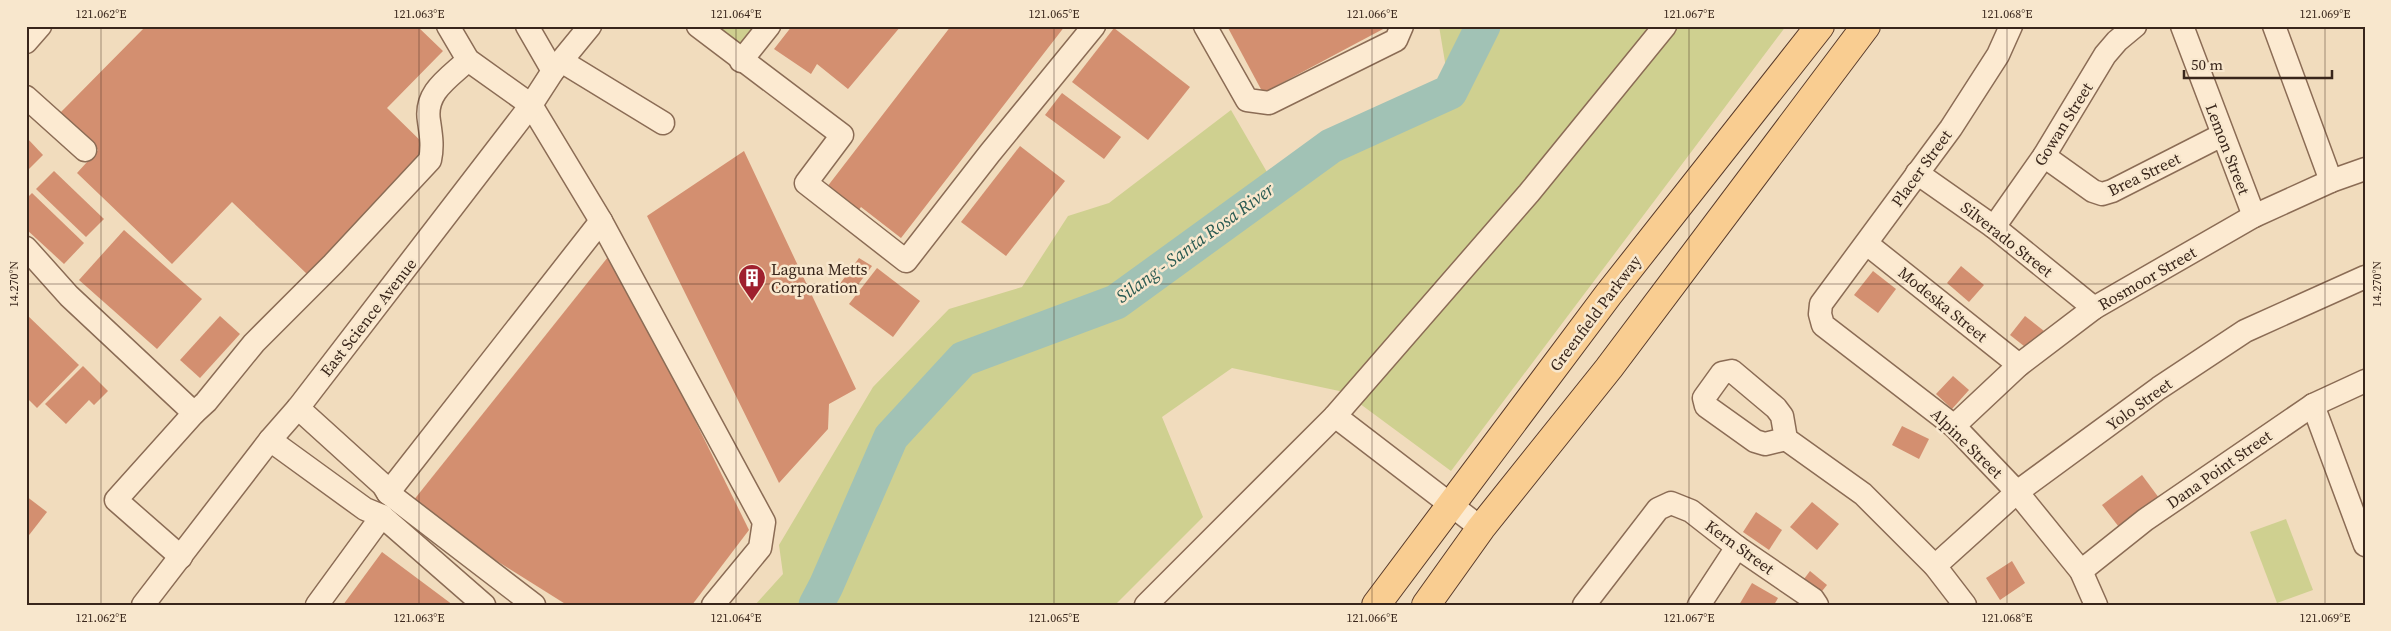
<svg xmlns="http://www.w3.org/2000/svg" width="2391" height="631" font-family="'Source Serif 4',serif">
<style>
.green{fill:#cfd090}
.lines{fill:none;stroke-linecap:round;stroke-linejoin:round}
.river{stroke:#a1c2b5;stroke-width:35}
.building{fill:#d38f70}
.minor-casing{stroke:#8b6c55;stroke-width:25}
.major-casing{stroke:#583a2a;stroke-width:30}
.minor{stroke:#fcead1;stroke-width:22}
.major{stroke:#f9cd91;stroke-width:28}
.ticks{fill:none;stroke:#39261b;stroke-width:1;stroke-opacity:0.45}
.labels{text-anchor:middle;stroke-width:5;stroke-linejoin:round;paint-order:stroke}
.street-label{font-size:16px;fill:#39261b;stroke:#f8e7cd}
.poi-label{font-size:16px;fill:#39261b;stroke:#f8e7cd;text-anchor:start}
.water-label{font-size:18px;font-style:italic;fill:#295a52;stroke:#f8e7cd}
.neatline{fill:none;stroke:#39261b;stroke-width:2}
.ticks-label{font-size:12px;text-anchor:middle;fill:#39261b}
</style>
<rect width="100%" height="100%" fill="#f1dcbd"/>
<g class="green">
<polygon points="689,26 757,26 730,61"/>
<polygon points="1439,26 1786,26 1451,471 1344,392 1232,368 1162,417 1203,517 1115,605 755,605 783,574 779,545 873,387 949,309 1022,287 1068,216 1109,203 1231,110 1275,186 1331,146 1450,92"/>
<polygon points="2286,519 2313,590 2277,603 2250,532"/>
</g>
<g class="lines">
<polyline class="river" points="816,605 826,586 891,437 963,359 1116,302 1331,146 1450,92 1483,26"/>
</g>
<g class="building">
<polygon points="146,26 417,26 443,51 387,108 430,150 308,275 232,202 172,264 77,173 98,150 60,113"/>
<polygon points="792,26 901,26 848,89 817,64 811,74 774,49"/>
<polygon points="951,26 1065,26 901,238 861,207 858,211 827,187"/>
<polygon points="1227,26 1384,26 1385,28 1263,93"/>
<polygon points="1114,28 1190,87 1148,140 1072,82"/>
<polygon points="1062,93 1121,137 1104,159 1045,115"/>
<polygon points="26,137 43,155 26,172"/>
<polygon points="1020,146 1065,181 1006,256 961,222"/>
<polygon points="744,151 856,389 829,404 828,429 779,483 647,216"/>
<polygon points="54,171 104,219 86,237 36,189"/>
<polygon points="32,193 84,243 64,264 26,229 26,199"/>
<polygon points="124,230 202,299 157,349 79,280"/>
<polygon points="612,252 749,530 692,605 567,605 409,506"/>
<polygon points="859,258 872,266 851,294 839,285"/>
<polygon points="1961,266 1984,285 1969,302 1947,283"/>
<polygon points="877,268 920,301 893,337 849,304"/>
<polygon points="1873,271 1896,289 1878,313 1854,295"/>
<polygon points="26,314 79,365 37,408 26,397"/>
<polygon points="220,316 240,334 200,378 180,360"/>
<polygon points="2025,316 2044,331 2029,350 2010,335"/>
<polygon points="83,366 108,391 94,405 89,400 66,424 45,404"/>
<polygon points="1953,376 1969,390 1952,409 1936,394"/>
<polygon points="1902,426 1929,439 1919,459 1892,445"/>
<polygon points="2142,475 2162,502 2122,531 2102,505"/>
<polygon points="26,496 47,512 26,539"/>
<polygon points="1812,502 1839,524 1817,550 1790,527"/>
<polygon points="1756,512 1782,530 1769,550 1743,532"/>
<polygon points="382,552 453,605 343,605"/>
<polygon points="2012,561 2025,583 2000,600 1986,578"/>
<polygon points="1810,571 1827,585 1818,596 1801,583"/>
<polygon points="1752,583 1778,598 1774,605 1739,605"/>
</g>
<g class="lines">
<defs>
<g id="minor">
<polyline points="448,26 468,60 531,105 601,221 764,522 760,548 713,605"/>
<polyline points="527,26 553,71"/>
<polyline points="698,26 842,135 806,183 906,261 990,153 1094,26"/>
<polyline points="1205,26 1247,100 1269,103 1396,40 1402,26"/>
<polyline points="2011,26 1998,55 1951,128 1821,304 1820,314 1823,325 1954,426 2017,492 2081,571 2096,605"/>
<polyline points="2182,26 2254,216"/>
<polyline points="2274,26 2331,181"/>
<polyline points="26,42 40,26"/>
<polyline points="741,61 769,26"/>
<polyline points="563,62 663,123"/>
<polyline points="26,97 85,150"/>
<polyline points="2044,156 2093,191 2102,194 2112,191 2222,135"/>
<polyline points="1917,173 1994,227 2094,308"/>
<polyline points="1994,227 2044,156 2105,55 2117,41 2135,26"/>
<polyline points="1867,244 2019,365"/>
<polyline points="26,248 69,296 194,413 116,500 181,557"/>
<polyline points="2313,405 2365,545"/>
<polyline points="298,408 383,485 388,493 534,605"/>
<path d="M194,413L206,402L254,343L333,264L430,160C433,146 431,135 429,121C424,92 449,78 468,60"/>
<polyline points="1335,416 1529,193 1665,26"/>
<polyline points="1954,426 2019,365 2094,308 2254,216 2331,181 2365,169"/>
<polyline points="1786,439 1765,444 1755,441 1706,406 1704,398 1722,373 1732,371 1776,408 1782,416 1786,439 1863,494 1935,566 1965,605"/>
<polyline points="270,440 365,509 382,516 484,605"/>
<polyline points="388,493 601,221"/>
<polyline points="1935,566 2017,492 2159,388 2245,331 2365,277"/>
<polyline points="2081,571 2145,520 2313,405 2365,381"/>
<polyline points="143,605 270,440 298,408 531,105 553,71 590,26"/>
<polyline points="317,605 382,516"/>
<polyline points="1146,605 1335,416 1481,528"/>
<polyline points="1584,605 1658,509 1671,503 1691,511 1737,547 1813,599 1817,605"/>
<polyline points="1699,605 1737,547"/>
</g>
<g id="major">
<polyline points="1376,605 1608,295 1820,26"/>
<polyline points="1426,605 1481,528 1609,368 1866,26"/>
</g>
</defs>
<use href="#minor" class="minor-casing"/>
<use href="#major" class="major-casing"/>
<use href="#minor" class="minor"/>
<use href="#major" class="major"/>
</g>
<path class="ticks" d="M101,26V605M419,26V605M736,26V605M1054,26V605M1372,26V605M1689,26V605M2007,26V605M2325,26V605M26,284H2365"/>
<defs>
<symbol id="building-pin" viewBox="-11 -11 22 30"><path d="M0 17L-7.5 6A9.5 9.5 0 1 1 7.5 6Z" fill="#9f202e" stroke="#f8e7cd"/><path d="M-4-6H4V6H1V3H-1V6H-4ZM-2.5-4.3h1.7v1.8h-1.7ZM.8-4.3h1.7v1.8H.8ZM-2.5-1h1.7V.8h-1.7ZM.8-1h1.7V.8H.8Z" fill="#fff"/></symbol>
</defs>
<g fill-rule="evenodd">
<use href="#building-pin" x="736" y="262" width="32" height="43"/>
</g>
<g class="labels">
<g class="street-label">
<text transform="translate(2063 124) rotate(-58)" y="6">Gowan Street</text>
<text transform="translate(2228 149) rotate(69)" y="6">Lemon Street</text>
<text transform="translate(1921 168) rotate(-54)" y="6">Placer Street</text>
<text transform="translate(2144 174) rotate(-26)" y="6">Brea Street</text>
<text transform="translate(2007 239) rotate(38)" y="6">Silverado Street</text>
<text transform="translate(2147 278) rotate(-30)" y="6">Rosmoor Street</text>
<text transform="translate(1943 304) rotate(39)" y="6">Modeska Street</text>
<text transform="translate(1595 313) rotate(-53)" y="6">Greenfield Parkway</text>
<text transform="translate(368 317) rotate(-52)" y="6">East Science Avenue</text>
<text transform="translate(2139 404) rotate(-36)" y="6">Yolo Street</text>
<text transform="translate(1967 443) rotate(44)" y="6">Alpine Street</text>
<text transform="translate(2219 469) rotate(-35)" y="6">Dana Point Street</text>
<text transform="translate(1740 547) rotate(36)" y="6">Kern Street</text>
</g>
<g class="poi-label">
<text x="771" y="275">Laguna Metts<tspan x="771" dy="18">Corporation</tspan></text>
</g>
<g class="water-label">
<text transform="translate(1195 243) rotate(-36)" y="6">Silang - Santa Rosa River</text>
</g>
</g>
<rect width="2391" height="631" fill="none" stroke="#f8e7cd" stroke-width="55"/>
<path d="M2184 70v8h148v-8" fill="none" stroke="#39261b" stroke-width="2.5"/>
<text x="2191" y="70" font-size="15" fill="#39261b" stroke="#f8e7cd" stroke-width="4" paint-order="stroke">50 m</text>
<rect x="28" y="28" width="2336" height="576" class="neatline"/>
<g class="ticks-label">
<text x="101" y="18">121.062°E</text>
<text x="419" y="18">121.063°E</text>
<text x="736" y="18">121.064°E</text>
<text x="1054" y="18">121.065°E</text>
<text x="1372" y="18">121.066°E</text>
<text x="1689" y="18">121.067°E</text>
<text x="2007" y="18">121.068°E</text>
<text x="2325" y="18">121.069°E</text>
<text transform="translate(14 284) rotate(-90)" y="4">14.270°N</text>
<text transform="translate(2377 284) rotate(-90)" y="4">14.270°N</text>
<text x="101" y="622">121.062°E</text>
<text x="419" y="622">121.063°E</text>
<text x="736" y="622">121.064°E</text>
<text x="1054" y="622">121.065°E</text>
<text x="1372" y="622">121.066°E</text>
<text x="1689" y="622">121.067°E</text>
<text x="2007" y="622">121.068°E</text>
<text x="2325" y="622">121.069°E</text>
</g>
</svg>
